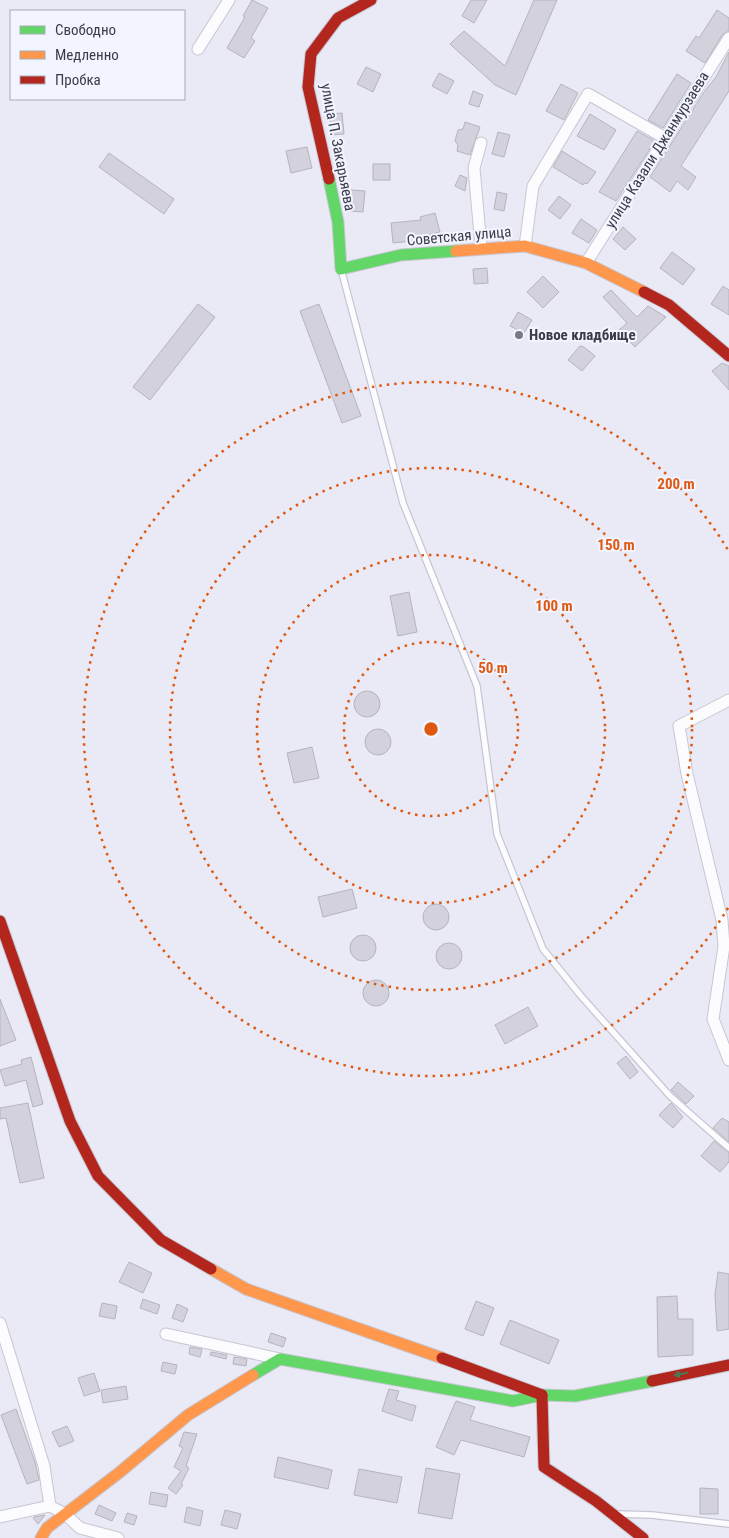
<svg xmlns="http://www.w3.org/2000/svg" width="729" height="1538" font-family="'Roboto Condensed',sans-serif">
<style>
.building{fill:#d3d2dc;stroke:#b5b4be}
.lines{fill:none;stroke-linecap:round;stroke-linejoin:round}
.lane-casing{stroke:#c6c7d2;stroke-width:8}
.street-casing{stroke:#c6c7d2;stroke-width:13}
.fast-casing{stroke:#c6c7d2;stroke-width:13}
.slow-casing{stroke:#c6c7d2;stroke-width:13}
.jam-casing{stroke:#c6c7d2;stroke-width:13}
.lane{stroke:#fcfcfe;stroke-width:5.5}
.street{stroke:#fcfcfe;stroke-width:11}
.fast{stroke:#63d668;stroke-width:11}
.slow{stroke:#ff974d;stroke-width:11}
.jam{stroke:#b3261e;stroke-width:11}
.oneway{fill:#4a7a54}
.ring{fill:none;stroke:#df580f;stroke-width:2.5;stroke-dasharray:2.5 5}
.poi-dot{fill:#777984;stroke:#f2f4ff;stroke-width:2}
.labels{text-anchor:middle;stroke-width:4;stroke-linejoin:round;paint-order:stroke}
.street-label{font-size:15px;fill:#3a3c47;stroke:#f2f4ff}
.poi-label{font-size:15px;font-weight:bold;fill:#3a3c47;stroke:#f2f4ff;text-anchor:start}
.centre{fill:#df580f;stroke:#f2f4ff;stroke-width:2.5}
.ring-label{font-size:15px;text-anchor:middle;font-weight:bold;fill:#df580f;stroke:#f2f4ff;stroke-width:4;stroke-linejoin:round;paint-order:stroke}
</style>
<rect width="100%" height="100%" fill="#e9eaf6"/>
<g class="building">
<polygon points="252,0 268,8 251,38 255,41 244,58 227,48 245,17 243,16"/>
<polygon points="471,0 487,0 474,23 462,16"/>
<polygon points="534,0 557,0 516,95 495,85 450,44 464,31 505,66"/>
<polygon points="717,10 729,18 729,31 723,34 705,63 686,51 696,36 699,38"/>
<polygon points="729,52 729,91 681,166 696,177 688,190 677,181 670,192 650,177 704,92 716,77"/>
<polygon points="366,67 381,74 373,92 357,84"/>
<polygon points="439,73 454,81 447,94 432,86"/>
<polygon points="677,74 691,83 663,128 648,120"/>
<polygon points="561,84 578,93 564,120 546,111"/>
<polygon points="473,91 483,95 479,107 469,104"/>
<polygon points="342,113 344,134 331,135 330,114"/>
<polygon points="590,114 616,130 604,150 577,136"/>
<polygon points="465,122 480,127 470,155 457,151 458,145 455,141 458,130 463,129"/>
<polygon points="637,131 655,141 616,201 599,192"/>
<polygon points="498,132 510,135 504,157 492,154"/>
<polygon points="307,147 312,168 291,173 286,151"/>
<polygon points="562,151 596,172 587,184 584,183 583,185 553,167"/>
<polygon points="109,153 174,199 164,214 99,167"/>
<rect x="373" y="164" width="17" height="16"/>
<polygon points="460,175 467,178 465,191 455,186"/>
<polygon points="351,190 365,191 363,212 350,211"/>
<polygon points="497,192 507,194 504,211 494,209"/>
<polygon points="559,196 571,205 560,219 548,210"/>
<polygon points="435,213 440,232 412,239 413,241 393,243 391,223 421,220 420,217"/>
<polygon points="581,219 597,230 589,243 572,233"/>
<polygon points="623,227 636,239 625,250 613,239"/>
<polygon points="672,252 695,269 683,285 660,268"/>
<polygon points="487,268 488,283 474,284 473,269"/>
<polygon points="543,276 559,292 543,308 527,292"/>
<polygon points="723,286 729,290 729,315 711,304"/>
<polygon points="611,290 637,317 648,306 666,317 635,347 619,330 627,323 603,297"/>
<polygon points="198,304 215,317 150,400 133,387"/>
<polygon points="319,304 361,416 342,423 300,311"/>
<polygon points="518,312 532,320 524,333 510,326"/>
<polygon points="580,346 584,347 595,356 582,371 568,360"/>
<polygon points="722,363 729,366 729,390 712,371"/>
<polygon points="409,592 417,632 398,636 390,596"/>
<circle cx="367" cy="704" r="13"/>
<circle cx="378" cy="742" r="13"/>
<polygon points="312,747 319,778 294,783 287,753"/>
<polygon points="352,889 357,908 323,917 318,897"/>
<circle cx="436" cy="917" r="13"/>
<circle cx="363" cy="948" r="13"/>
<circle cx="449" cy="956" r="13"/>
<circle cx="376" cy="993" r="13"/>
<polygon points="0,999 16,1040 0,1046"/>
<polygon points="528,1007 538,1026 505,1044 495,1025"/>
<polygon points="626,1056 638,1072 630,1079 617,1063"/>
<polygon points="31,1057 43,1104 33,1107 26,1080 5,1086 0,1070 22,1064 21,1060"/>
<polygon points="678,1082 694,1096 686,1104 671,1090"/>
<polygon points="28,1103 44,1178 20,1183 6,1118 0,1119 0,1108"/>
<polygon points="671,1103 683,1117 673,1128 659,1115"/>
<polygon points="722,1118 729,1122 729,1142 713,1128"/>
<polygon points="714,1141 729,1153 729,1162 720,1172 701,1156"/>
<polygon points="129,1262 152,1273 143,1293 119,1282"/>
<polygon points="718,1272 729,1274 729,1329 717,1331 715,1294"/>
<polygon points="677,1296 678,1319 693,1319 693,1355 658,1357 657,1297"/>
<polygon points="143,1299 160,1305 157,1314 140,1308"/>
<polygon points="476,1301 494,1308 483,1336 465,1329"/>
<polygon points="102,1303 117,1306 115,1319 99,1316"/>
<polygon points="177,1304 188,1309 183,1322 172,1318"/>
<polygon points="510,1320 559,1340 549,1364 500,1344"/>
<polygon points="271,1333 286,1338 283,1347 268,1342"/>
<polygon points="190,1347 202,1349 200,1357 189,1354"/>
<polygon points="211,1352 227,1355 226,1359 210,1355"/>
<polygon points="234,1357 247,1359 246,1366 233,1364"/>
<polygon points="163,1362 177,1365 175,1374 161,1371"/>
<polygon points="94,1373 100,1391 84,1396 78,1378"/>
<polygon points="126,1386 128,1399 103,1403 101,1390"/>
<polygon points="389,1389 399,1391 396,1400 416,1406 412,1421 382,1411"/>
<polygon points="456,1401 475,1407 470,1420 530,1437 524,1457 461,1440 454,1455 436,1447"/>
<polygon points="16,1409 35,1462 39,1480 27,1484 1,1415"/>
<polygon points="67,1426 74,1441 59,1447 52,1432"/>
<polygon points="184,1432 197,1434 186,1466 189,1468 181,1484 183,1485 176,1494 168,1488 181,1471 174,1467 183,1448 179,1446"/>
<polygon points="278,1457 332,1470 328,1489 274,1477"/>
<polygon points="426,1468 460,1474 452,1519 418,1513"/>
<polygon points="359,1469 402,1477 397,1503 354,1495"/>
<polygon points="700,1488 718,1489 718,1514 700,1514"/>
<polygon points="151,1492 168,1495 166,1507 149,1504"/>
<polygon points="99,1505 116,1513 112,1521 95,1514"/>
<polygon points="187,1507 203,1511 200,1526 184,1522"/>
<polygon points="225,1510 241,1514 237,1529 221,1525"/>
<polygon points="127,1513 137,1516 134,1525 124,1522"/>
<polygon points="45,1515 38,1524 33,1518 34,1517"/>
</g>
<g class="lines">
<defs>
<g id="lane">
<polyline points="341,269 403,503 477,686 497,834 543,949 581,996 670,1096 729,1148"/>
<polyline points="619,1514 652,1515 729,1524"/>
</g>
<g id="street">
<polyline points="198,49 229,0"/>
<polyline points="481,143 474,168 481,247"/>
<polyline points="525,246 533,186 588,94 665,138"/>
<polyline points="586,263 729,38"/>
<polyline points="729,700 679,726 687,774 722,920 724,946 713,1019 729,1060"/>
<polyline points="0,1323 44,1466 50,1506"/>
<polyline points="166,1334 280,1359"/>
<polyline points="0,1517 50,1506 65,1514 80,1528 118,1538"/>
</g>
<g id="fast">
<polyline points="329,179 338,222 341,269 401,255 456,251"/>
<polyline points="253,1375 280,1359 513,1401 542,1395 575,1396 652,1381"/>
</g>
<g id="slow">
<polyline points="456,251 525,246 586,263 644,292"/>
<polyline points="211,1269 246,1289 442,1358"/>
<polyline points="41,1538 47,1528 120,1472 188,1415 253,1375"/>
</g>
<g id="jam">
<polyline points="329,179 308,87 311,54 338,18 371,0"/>
<polyline points="644,292 669,305 729,356"/>
<polyline points="0,921 70,1121 98,1176 161,1240 211,1269"/>
<polyline points="442,1358 542,1395"/>
<polyline points="652,1381 729,1365"/>
<polyline points="542,1395 544,1467 596,1501 643,1538"/>
</g>
</defs>
<use href="#lane" class="lane-casing"/>
<use href="#street" class="street-casing"/>
<use href="#fast" class="fast-casing"/>
<use href="#slow" class="slow-casing"/>
<use href="#jam" class="jam-casing"/>
<use href="#lane" class="lane"/>
<use href="#street" class="street"/>
<use href="#fast" class="fast"/>
<use href="#slow" class="slow"/>
<use href="#jam" class="jam"/>
</g>
<defs><path id="oneway-solid" d="M-6-.8H1V-3.2L6.5 0L1 3.2V.8H-6Z" transform="scale(1.25)"/></defs>
<use class="oneway" href="#oneway-solid" transform="translate(681 1374) rotate(169)"/>
<g class="ring">
<circle cx="431" cy="729" r="87"/>
<circle cx="431" cy="729" r="174"/>
<circle cx="431" cy="729" r="261"/>
<path d="M728 908A347 347 0 1 1 728 550"/>
</g>
<circle class="poi-dot" cx="519" cy="335" r="5"/>
<g class="labels">
<g class="street-label">
<text transform="translate(338 147) rotate(79)" y="5">улица П. Закарьяева</text>
<text transform="translate(657 150) rotate(-58)" y="5">улица Казали Джанмурзаева</text>
<text transform="translate(459 236) rotate(-5)" y="5">Советская улица</text>
</g>
<g class="poi-label">
<text x="529" y="340">Новое кладбище</text>
</g>
</g>
<circle cx="431" cy="729" r="8" class="centre"/>
<g class="ring-label">
<text x="676" y="489">200 m</text>
<text x="616" y="550">150 m</text>
<text x="554" y="611">100 m</text>
<text x="493" y="673">50 m</text>
</g>
<rect x="10" y="10" width="175" height="90" fill="#f2f4ff" stroke="#a8aab5"/>
<rect x="20" y="26" width="25" height="8" fill="#63d668" stroke="#a8aab5"/>
<text x="55" y="35" font-size="15" fill="#3a3c47">Свободно</text>
<rect x="20" y="51" width="25" height="8" fill="#ff974d" stroke="#a8aab5"/>
<text x="55" y="60" font-size="15" fill="#3a3c47">Медленно</text>
<rect x="20" y="76" width="25" height="8" fill="#b3261e" stroke="#a8aab5"/>
<text x="55" y="85" font-size="15" fill="#3a3c47">Пробка</text>
</svg>
